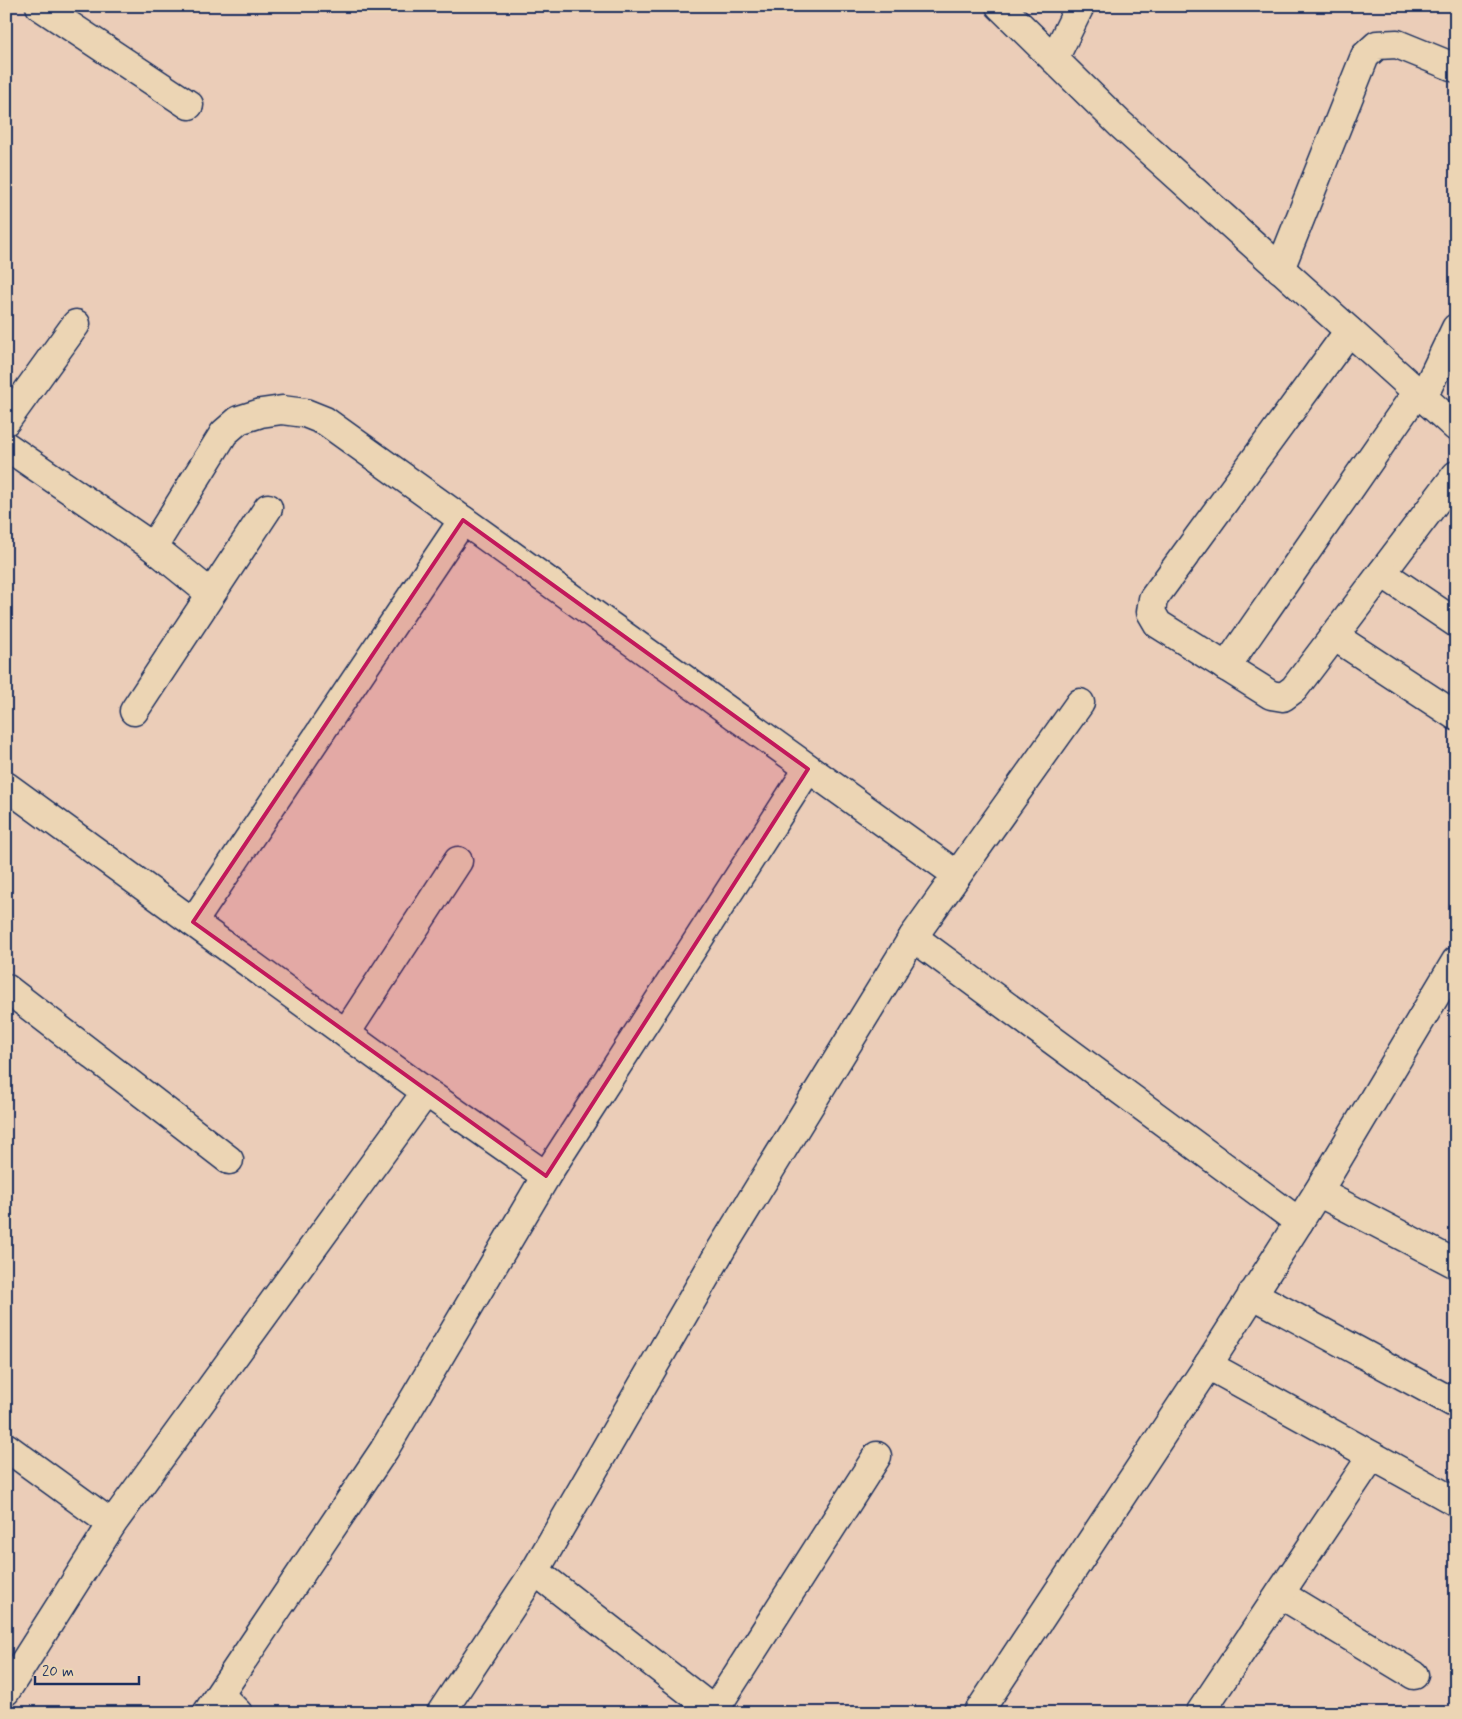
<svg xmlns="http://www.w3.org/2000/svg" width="1462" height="1719" font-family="Mynerve,sans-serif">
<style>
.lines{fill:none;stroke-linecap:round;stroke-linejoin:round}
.minor-casing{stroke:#1b2f5e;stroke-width:31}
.minor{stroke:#ecd5b4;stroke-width:28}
.marked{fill:#c2185b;fill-opacity:0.2;stroke:#c2185b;stroke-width:4;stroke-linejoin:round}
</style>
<rect width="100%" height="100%" fill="#ebcdb8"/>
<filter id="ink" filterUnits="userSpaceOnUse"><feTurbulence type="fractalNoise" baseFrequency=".02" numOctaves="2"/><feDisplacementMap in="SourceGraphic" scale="10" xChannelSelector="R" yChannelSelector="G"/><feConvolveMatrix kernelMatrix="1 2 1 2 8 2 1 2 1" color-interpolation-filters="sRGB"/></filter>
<g filter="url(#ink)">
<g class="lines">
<defs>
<g id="minor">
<polyline points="40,6 189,105"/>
<polyline points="1000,6 1120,124 1456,427"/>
<polyline points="1054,59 1080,6"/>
<polyline points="1280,269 1365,56 1377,45 1397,44 1456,68"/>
<polyline points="1349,331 1153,599 1151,612 1158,624 1271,695 1283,697 1294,689 1456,475"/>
<polyline points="1423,397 1456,328"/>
<polyline points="6,421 76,324"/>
<polyline points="6,446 153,547 211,594"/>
<polyline points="153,547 224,433 239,420 261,413 282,410 305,413 325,421 957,875"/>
<polyline points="1382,573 1456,623"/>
<polyline points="1334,636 1456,716"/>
<polyline points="1226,667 1417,392"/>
<polyline points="134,711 268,508"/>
<polyline points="6,786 426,1092 546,1176"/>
<polyline points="193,922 463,520"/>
<polyline points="913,937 1299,1222"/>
<polyline points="6,988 229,1160"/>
<polyline points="346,1033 458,861"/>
<polyline points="1318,1192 1456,1264"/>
<polyline points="1252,1294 1456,1404"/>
<polyline points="1208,1365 1456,1502"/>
<polyline points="6,1447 112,1524"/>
<polyline points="535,1571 717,1713"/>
<polyline points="1280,1594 1414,1675"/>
<polyline points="6,1691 112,1524 426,1092"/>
<polyline points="220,1695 238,1713"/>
<polyline points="714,1711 877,1456"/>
<polyline points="207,1713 384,1450 546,1176 808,769"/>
<polyline points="441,1713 535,1571 722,1248 913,937 1080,703"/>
<polyline points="978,1713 1208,1365 1318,1192 1456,961"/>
<polyline points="1200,1713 1372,1456"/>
</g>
</defs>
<use href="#minor" class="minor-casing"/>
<use href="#minor" class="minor"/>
</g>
</g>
<path class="marked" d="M463,520L808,769L546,1176L193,922Z"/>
<rect width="1462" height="1719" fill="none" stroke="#ecd5b4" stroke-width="25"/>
<rect x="12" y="12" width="1437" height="1694" fill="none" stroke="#1b2f5e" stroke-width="2" filter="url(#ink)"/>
<path d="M35 1676v8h104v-8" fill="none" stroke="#1b2f5e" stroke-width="2.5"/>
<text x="42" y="1676" font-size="15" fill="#1b2f5e" stroke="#ecd5b4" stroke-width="4" paint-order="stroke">20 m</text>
</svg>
